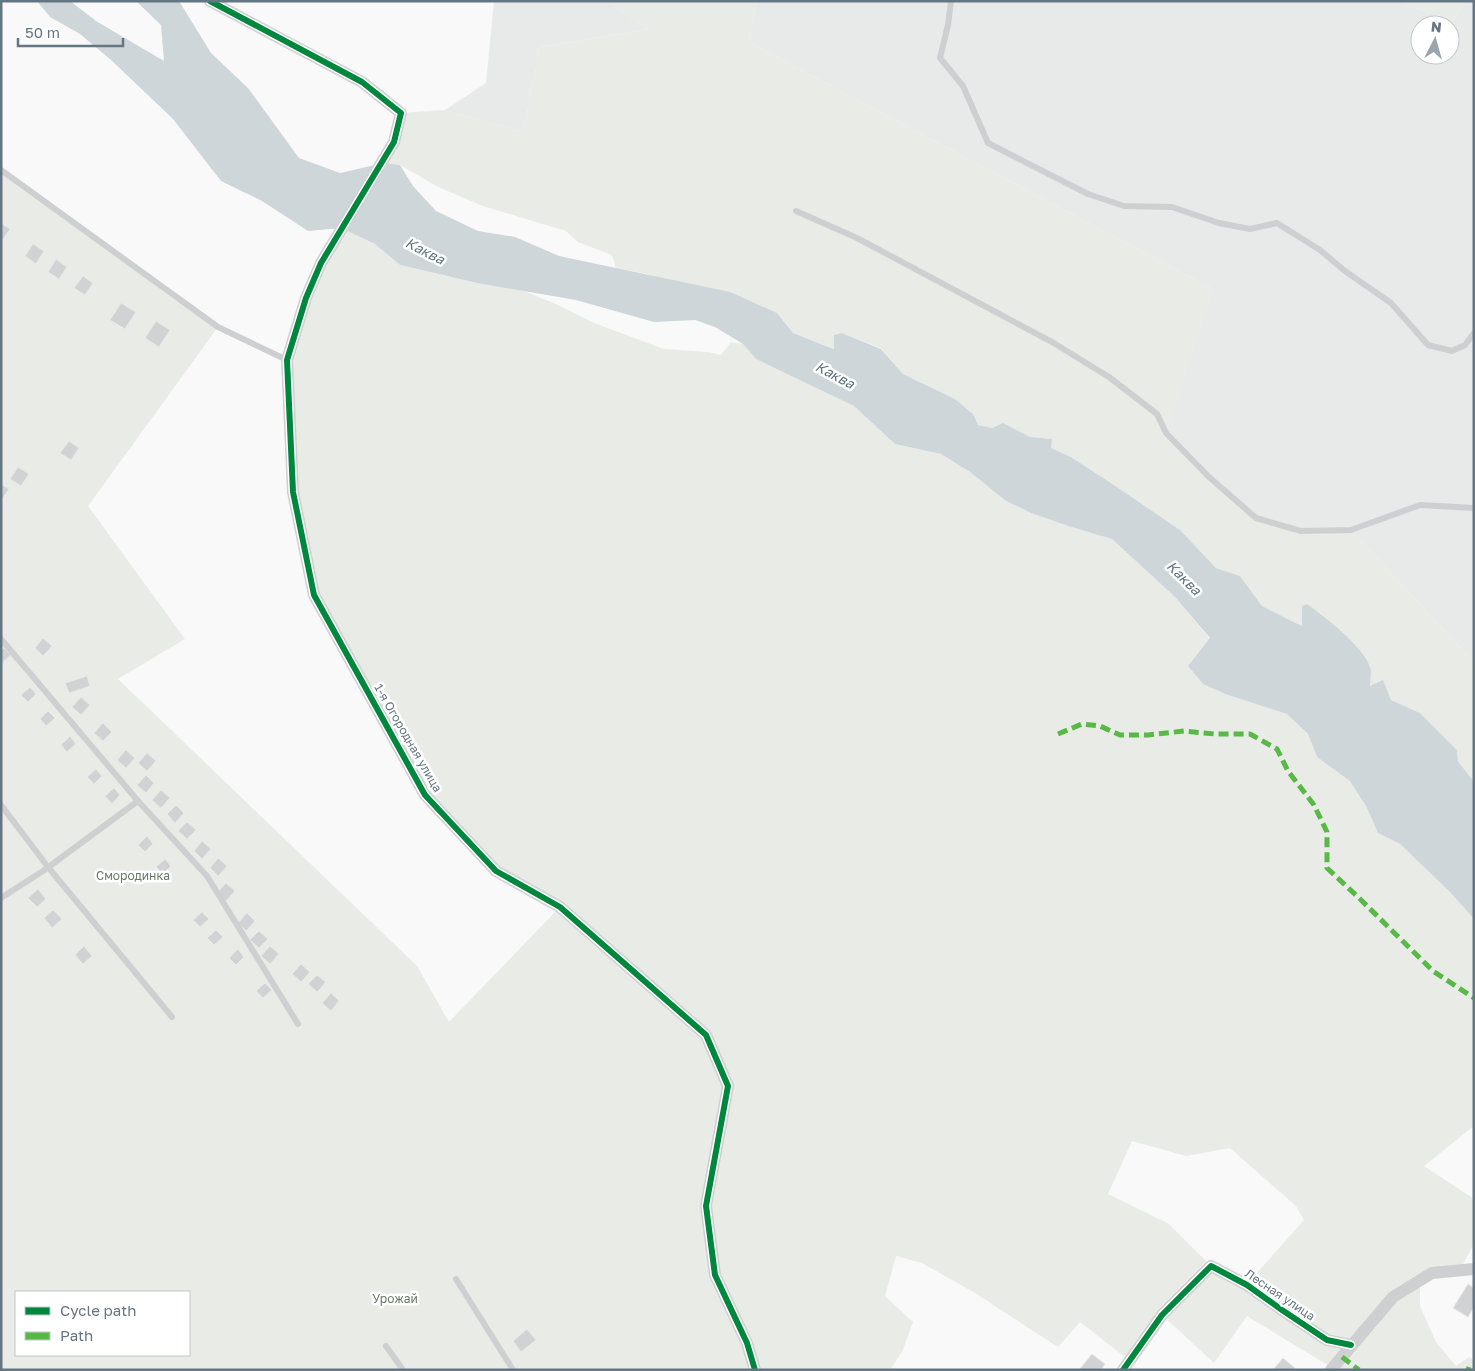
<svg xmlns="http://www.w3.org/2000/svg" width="1475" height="1371" font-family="'Golos Text',sans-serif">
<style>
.built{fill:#e8e9e9;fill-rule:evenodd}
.green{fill:#e8ebe6;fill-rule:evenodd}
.water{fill:#ced6d9}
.building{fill:#d0d2d3;stroke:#e8e8e8}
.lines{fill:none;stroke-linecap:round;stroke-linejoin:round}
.lane{stroke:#cecfd0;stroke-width:6}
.street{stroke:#cecfd0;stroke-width:12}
.quiet{stroke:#58b947;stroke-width:5;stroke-dasharray:10 5;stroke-linecap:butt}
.cycleway-casing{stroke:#fff;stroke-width:9}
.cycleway{stroke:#00873e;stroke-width:6}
.labels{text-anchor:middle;stroke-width:5;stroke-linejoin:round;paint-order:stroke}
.street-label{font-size:12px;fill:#657683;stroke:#fff}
.park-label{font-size:12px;fill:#687a64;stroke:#fff}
.water-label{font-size:14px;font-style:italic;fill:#60757c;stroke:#fff}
</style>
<rect width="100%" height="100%" fill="#f9f9f9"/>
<g class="built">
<polygon points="494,1 606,1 648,29 540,47 523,132 445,110 486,83"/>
<path d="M757,1H1405L1409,6L1453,20L1466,1H1474V662L1351,530L1301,531L1256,518L1166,433L1213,289L749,42ZM1420,25H1450V55H1420Z"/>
</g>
<g class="green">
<polygon points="606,1 757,1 749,42 1213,289 1166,433 1256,518 1301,531 1351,530 1474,662 1474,782 1458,760 1457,750 1420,713 1391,700 1370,686 1303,626 1262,606 1240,576 1216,568 1180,530 1114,485 1071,457 1051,448 1051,439 1030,437 1003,423 992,428 978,425 973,414 955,399 903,374 881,348 842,333 835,349 793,333 777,313 647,274 616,268 612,255 578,242 566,231 483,206 438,187 400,165 384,163 401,113 445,110 523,132 540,47 648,29"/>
<polygon points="1405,1 1466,1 1453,20 1409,6"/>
<path d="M1,170L218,327L88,506L185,639L118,679L417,966L449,1022L560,907L496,871L425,795L314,595L293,492L287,360L341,228L375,244L400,265L477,283L519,289L556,304L594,323L664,349L708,352L721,355L731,342L743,344L756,359L854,406L895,444L941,454L970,472L1006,501L1031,513L1068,526L1112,539L1175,597L1210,639L1188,666L1203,684L1225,694L1287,714L1308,734L1317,757L1350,780L1366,806L1378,833L1400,844L1450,892L1474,919V1126L1424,1166L1474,1199V1244L1463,1264L1430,1271L1420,1284V1306L1436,1342L1456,1366L1469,1357L1474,1360V1370H1336L1247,1316L1214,1363L1162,1315L1130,1361L1080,1322L1058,1347L975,1293L922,1263L896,1256L885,1296L913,1322L902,1352L890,1370H1ZM1132,1141L1186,1156L1230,1148L1296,1206L1304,1220L1247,1284L1211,1266L1169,1224L1108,1194ZM16,1292H189V1355H16Z"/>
</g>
<path class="water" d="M37,1H70L96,21L164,61L161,25L136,1H179L211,53L248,88L299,158L340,173L384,163L400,165L413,186L436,211L478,231L515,237L559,256L730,292L777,313L793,333L834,349V335L842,333L881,349L903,374L955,399L973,414L978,425L992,428L1003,423L1030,437L1052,439L1051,448L1071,457L1114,485L1180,530L1216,568L1240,576L1262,606L1302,626V606L1307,604C1326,618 1362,645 1370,667C1372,672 1370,680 1370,686L1383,680L1391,700L1420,713L1457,750L1458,761L1474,782V919L1450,892L1400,844L1378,833L1366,806L1350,781L1317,757L1308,734L1287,714L1225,694L1203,684L1188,666L1210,638L1175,597L1112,539L1068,526L1031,513L1006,501L970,472L941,454L895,444L854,406L756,359L743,344L715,327L695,320L654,322L576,300L477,283L426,271L400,265L375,244L341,228L308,231L262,201L221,181L173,119L110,59L80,34L50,17Z"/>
<g class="building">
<polygon points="1,223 10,229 2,241 1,241"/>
<polygon points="33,244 44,251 36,264 25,256"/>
<polygon points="56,259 67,267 59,279 48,272"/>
<polygon points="83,276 93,283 85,295 74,288"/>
<polygon points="121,303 136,312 125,329 110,320"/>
<polygon points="156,321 170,330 159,347 145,338"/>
<polygon points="69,441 79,448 71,460 60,453"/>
<polygon points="18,467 29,474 21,486 10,479"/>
<polygon points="1,484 9,489 1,501"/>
<polygon points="43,638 52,646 43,656 35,648"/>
<polygon points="4,648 11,655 2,663 1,651"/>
<polygon points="87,676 90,686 69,693 65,683"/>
<polygon points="30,687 36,694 28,702 21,695"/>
<polygon points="81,697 90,705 81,715 72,707"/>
<polygon points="48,711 55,718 46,726 40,719"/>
<polygon points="103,723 112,732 103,741 94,733"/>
<polygon points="70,736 76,744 67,752 61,745"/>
<polygon points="126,750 135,758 126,768 117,760"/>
<polygon points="147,753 156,761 147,771 138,763"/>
<polygon points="96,769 102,776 94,784 87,777"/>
<polygon points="146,775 154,783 146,793 137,785"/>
<polygon points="114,788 120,795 112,804 105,796"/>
<polygon points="161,790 170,798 161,808 152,800"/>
<polygon points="176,805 184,813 175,823 167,814"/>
<polygon points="187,822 196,830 187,839 178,831"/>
<polygon points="147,836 153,844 145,852 138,845"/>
<polygon points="202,841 211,849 202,859 194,851"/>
<polygon points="218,858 227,866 218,876 210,868"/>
<polygon points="165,859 171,866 163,874 156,867"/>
<polygon points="226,883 235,891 226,901 217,893"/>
<polygon points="38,889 46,899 37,907 28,898"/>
<polygon points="53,910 62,919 52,928 44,918"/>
<polygon points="202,912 209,919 200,927 193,920"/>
<polygon points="247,913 255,921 246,931 238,923"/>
<polygon points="216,930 223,937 214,945 207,938"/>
<polygon points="259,931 268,939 259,948 250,940"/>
<polygon points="84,946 92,956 83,964 75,955"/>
<polygon points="270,946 279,954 270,964 261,956"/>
<polygon points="238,949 244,957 236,965 229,958"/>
<polygon points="301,964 310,972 301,982 292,974"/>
<polygon points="317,975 326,982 317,992 308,984"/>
<polygon points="265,983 272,990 263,998 256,991"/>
<polygon points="331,993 339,1001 331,1011 322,1003"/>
<polygon points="1468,1284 1474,1288 1474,1307 1468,1317 1453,1308"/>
<polygon points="527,1329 536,1340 521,1352 513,1341"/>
<polygon points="1092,1354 1105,1364 1101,1370 1079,1370"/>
<polygon points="1283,1358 1295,1368 1293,1370 1273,1370"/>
</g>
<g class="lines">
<g class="lane">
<polyline points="951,1 948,25 940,58 963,86 988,143 1088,194 1124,206 1172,207 1219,223 1250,229 1277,223 1320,250 1345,271 1391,303 1428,345 1452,351 1465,345 1474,333"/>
<polyline points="1,170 218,327 287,360"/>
<polyline points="796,211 857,238 1052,342 1109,377 1157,414 1166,433 1209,477 1256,518 1301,531 1351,530 1420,505 1474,508"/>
<polyline points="1,639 138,801 43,871 1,898"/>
<polyline points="138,801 207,876 298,1024"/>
<polyline points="1,805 48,867 172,1017"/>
<polyline points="456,1279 513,1370"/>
<polyline points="386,1346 403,1370"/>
</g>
<g class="street">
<polyline points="210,1 362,82 401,113 394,142 321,263 306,298 287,360 293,492 314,595 425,795 496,871 560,907 706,1035 728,1086 706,1206 715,1275 747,1343 755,1370"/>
<polyline points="1123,1370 1162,1315 1211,1266 1247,1285 1282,1310 1327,1340 1351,1345"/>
<polyline points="1331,1370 1393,1297 1432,1273 1474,1269"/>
</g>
<g class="quiet">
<polyline points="1058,734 1082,724 1100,726 1120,735 1148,735 1184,731 1215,734 1250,734 1277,749 1288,771 1314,805 1327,832 1327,868 1359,898 1433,971 1474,998"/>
<polyline points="1342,1357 1359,1370"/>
<polyline points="1468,1370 1469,1367"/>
</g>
<defs>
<g id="cycleway">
<polyline points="210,1 362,82 401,113 394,142 321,263 306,298 287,360 293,492 314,595 425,795 496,871 560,907 706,1035 728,1086 706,1206 715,1275 747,1343 755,1370"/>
<polyline points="1123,1370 1162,1315 1211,1266 1247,1285 1282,1310 1327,1340 1351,1345"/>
</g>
</defs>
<use href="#cycleway" class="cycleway-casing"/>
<use href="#cycleway" class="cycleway"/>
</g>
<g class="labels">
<g class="street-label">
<text transform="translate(408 738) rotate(60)" y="4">1-я Огородная улица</text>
<text transform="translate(1280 1295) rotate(34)" y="4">Лесная улица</text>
</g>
<g class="park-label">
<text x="133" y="880">Смородинка</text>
<text x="395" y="1303">Урожай</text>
</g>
<g class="water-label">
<text transform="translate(425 251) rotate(27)" y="5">Каква</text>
<text transform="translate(835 375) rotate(28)" y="5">Каква</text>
<text transform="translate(1184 578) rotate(45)" y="5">Каква</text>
</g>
</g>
<rect width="1475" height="1371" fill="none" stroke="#657683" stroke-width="5"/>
<rect x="15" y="1291" width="175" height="65" fill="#ffffff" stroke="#c1c8cd"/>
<rect x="25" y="1307" width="25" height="8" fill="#00873e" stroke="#c1c8cd"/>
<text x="60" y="1316" font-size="15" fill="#657683">Cycle path</text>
<rect x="25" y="1332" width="25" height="8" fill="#58b947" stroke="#c1c8cd"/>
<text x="60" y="1341" font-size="15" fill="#657683">Path</text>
<g transform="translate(1435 40) rotate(6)"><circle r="24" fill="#ffffff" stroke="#c1c8cd"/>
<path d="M0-4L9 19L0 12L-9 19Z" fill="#99a4ac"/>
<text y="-8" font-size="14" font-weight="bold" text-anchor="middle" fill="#657683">N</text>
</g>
<path d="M18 38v8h105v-8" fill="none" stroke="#657683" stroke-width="2.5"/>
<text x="25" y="38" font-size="15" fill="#657683" stroke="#ffffff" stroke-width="4" paint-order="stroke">50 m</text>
</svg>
